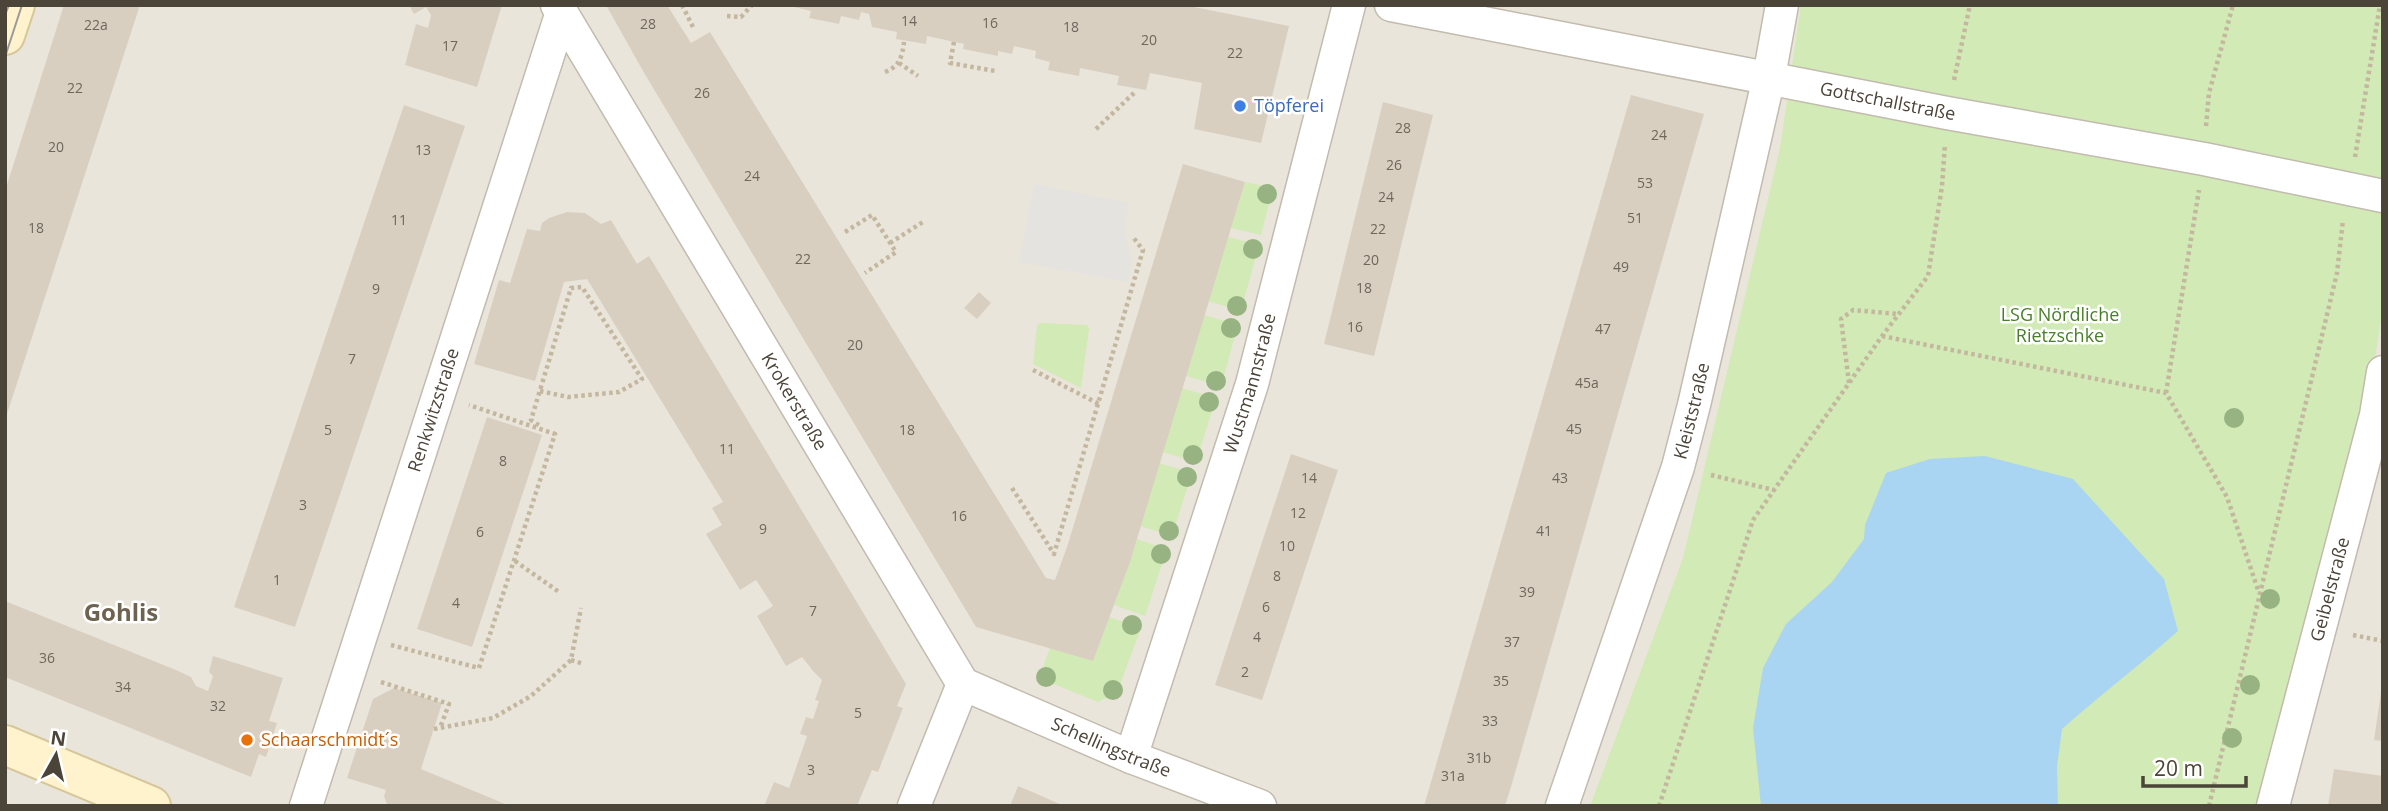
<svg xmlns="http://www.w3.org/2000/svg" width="2388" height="811" font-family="'Open Sans',sans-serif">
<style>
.residential{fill:#eae5da}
.green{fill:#d2eab5}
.parking{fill:#e5e3e0}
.water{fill:#a9d4f2}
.building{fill:#d8cfc1}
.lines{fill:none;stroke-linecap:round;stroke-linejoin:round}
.street-casing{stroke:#c2bbae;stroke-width:35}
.secondary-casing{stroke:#d6c79b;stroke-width:42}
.path{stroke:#c4b79f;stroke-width:4.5;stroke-dasharray:3.5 3.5;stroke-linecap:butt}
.street{stroke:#fff;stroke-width:32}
.secondary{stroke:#fff3cd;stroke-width:38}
.tram{stroke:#9a9a9a;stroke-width:2}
.tree{fill:#97b381}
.shop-dot{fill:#3f7fe0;stroke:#fff;stroke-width:2.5}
.food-dot{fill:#e8710a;stroke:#fff;stroke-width:2.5}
.labels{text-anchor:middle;stroke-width:5;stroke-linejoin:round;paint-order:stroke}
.number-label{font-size:14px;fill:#6e675b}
.street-label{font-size:18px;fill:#4b4439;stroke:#fff}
.shop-label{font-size:18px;fill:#366cbe;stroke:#fff;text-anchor:start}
.park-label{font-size:18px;fill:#4a7f2a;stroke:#fff}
.food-label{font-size:18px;fill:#c56008;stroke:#fff;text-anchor:start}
.district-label{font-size:24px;font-weight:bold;fill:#6e6250;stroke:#fff}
</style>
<rect width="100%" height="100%" fill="#f6f3ec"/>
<rect class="residential" x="5" y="5" width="2378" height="801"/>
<g class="green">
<polygon points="1801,5 2383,5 2383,306 2374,365 2259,806 1590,806 1683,558 1780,148"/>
<polygon points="1245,182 1273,188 1261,235 1231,228"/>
<polygon points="1228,237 1259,245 1241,311 1208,301"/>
<polygon points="1204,315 1238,325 1221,386 1186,376"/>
<polygon points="1040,323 1087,325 1089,329 1081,388 1033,364 1037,326"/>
<polygon points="1182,388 1216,398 1196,462 1163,452"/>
<polygon points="1159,463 1192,473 1172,536 1140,526"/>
<polygon points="1137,539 1167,549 1145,616 1114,605"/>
<polygon points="1109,617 1141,628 1117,693 1098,702 1039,678 1050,648 1093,661"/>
</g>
<polygon class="parking" points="1034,184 1129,203 1126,225 1127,243 1132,260 1127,282 1019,262"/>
<path class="water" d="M1985,456L2073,479L2164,579L2178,631C2140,665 2100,695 2062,729L2057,766L2058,806H1761L1753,728L1763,668L1786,624L1832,582L1864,539L1865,525L1886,473L1930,459Z"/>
<g class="building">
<polygon points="64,5 140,5 6,417 5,191"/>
<polygon points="409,5 502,5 477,87 405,65 416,24 428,28 431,15 426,7 414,14"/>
<polygon points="606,5 667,5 691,43 710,32 1046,578 1055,580 1068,544 1183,164 1245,182 1130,562 1093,661 976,627 643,71"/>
<polygon points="786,5 1184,5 1289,26 1261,143 1194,129 1202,83 1150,73 1146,90 1117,85 1119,76 1080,68 1079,76 1048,70 1050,62 1035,58 1036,51 1014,46 1012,54 998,51 998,56 963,49 964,44 927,36 926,44 896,39 897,32 872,27 869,14 861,12 859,20 841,16 839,24 809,18 811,11"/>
<polygon points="1631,95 1704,114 1511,787 1505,806 1424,806"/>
<polygon points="1383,102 1433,115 1374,356 1324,344"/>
<polygon points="404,105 465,126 295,627 234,607"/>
<polygon points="567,212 585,213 601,224 611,220 637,264 649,256 906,684 897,706 903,708 878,772 872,770 857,806 764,806 774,782 789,788 807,736 800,734 806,717 813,719 819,701 815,700 822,680 813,671 802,657 786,666 757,616 773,606 756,580 740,590 706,534 722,525 712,508 723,502 587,279 564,282 535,381 474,364 499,280 510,283 527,229 540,231 542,223 549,218"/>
<polygon points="979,292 991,303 977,319 964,308"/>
<polygon points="487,417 542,435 472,647 417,629"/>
<polygon points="1291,454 1338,470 1262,700 1215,685"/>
<polygon points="5,601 176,670 191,677 196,686 208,691 213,676 209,672 213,656 283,678 269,721 277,723 266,757 259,754 251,777 5,677"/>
<polygon points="394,688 442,703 421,769 510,806 388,806 384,796 386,790 347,778 373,699"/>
<polygon points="2381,692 2383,692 2383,741 2374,740"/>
<polygon points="2334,769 2383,776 2383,806 2328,806"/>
<polygon points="1018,786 1037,794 1064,806 1010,806"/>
</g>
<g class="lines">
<defs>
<g id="street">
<path id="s1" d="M557,5L963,684"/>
<path id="s2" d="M1391,5L1947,113L2204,159L2383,196"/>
<path id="s3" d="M963,684L1131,757L1260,806"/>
<path id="s4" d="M1131,757L1252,384L1349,5"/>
<path id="s5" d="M306,806L561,15"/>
<polyline points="914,806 963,684"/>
<path id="s6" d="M1562,806L1678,467L1694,405L1769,77L1782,5"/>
<path id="s7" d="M2273,806L2376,415L2383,372"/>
</g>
<g id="secondary">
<polyline points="5,35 15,5"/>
<polyline points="5,745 151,806"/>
</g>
</defs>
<use href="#street" class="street-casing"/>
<use href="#secondary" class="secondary-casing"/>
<g class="path">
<polyline points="682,5 693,27"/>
<polyline points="727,16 741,17 752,5"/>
<polyline points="954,42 950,63 995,71"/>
<polyline points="899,63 918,76"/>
<path d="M885,72C900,66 902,57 904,42"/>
<polyline points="1954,80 1970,5"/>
<polyline points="2206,126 2209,93 2233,5"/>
<polyline points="1096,129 1134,93"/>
<polyline points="2355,157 2380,5"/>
<polyline points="845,232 872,215 896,252 865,273"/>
<polyline points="890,243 923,222"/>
<polyline points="1882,336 2166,393 2227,497 2259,593"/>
<polyline points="1033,370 1099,404"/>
<polyline points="1849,383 1841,319 1853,310 1898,314"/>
<polyline points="540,391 568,397 619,392 642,379 582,287 571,288 531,420 540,426"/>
<polyline points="2166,393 2199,190"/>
<polyline points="1711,475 1774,490"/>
<polyline points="1012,488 1054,554 1143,250 1133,237"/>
<polyline points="515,561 559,592"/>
<polyline points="2353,635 2383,641"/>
<polyline points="391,645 479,668 555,434 469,405"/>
<polyline points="571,660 584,664"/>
<polyline points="381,682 449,704 440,728"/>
<polyline points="434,729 493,718 531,696 571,660 581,608"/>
<polyline points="1659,806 1753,520 1882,336 1928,276 1942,186 1945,144"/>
<polyline points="2209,806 2337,273 2343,220"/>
</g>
<use href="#street" class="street"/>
<use href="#secondary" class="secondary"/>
<g class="tram">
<polyline points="5,15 9,5"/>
<polyline points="5,57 22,5"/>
</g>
</g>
<g class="tree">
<circle cx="1267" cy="194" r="10"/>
<circle cx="1253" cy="249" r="10"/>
<circle cx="1237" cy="306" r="10"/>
<circle cx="1231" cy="328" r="10"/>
<circle cx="1216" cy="381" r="10"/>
<circle cx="1209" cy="402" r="10"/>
<circle cx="2234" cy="418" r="10"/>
<circle cx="1193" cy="455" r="10"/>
<circle cx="1187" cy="477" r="10"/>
<circle cx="1169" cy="531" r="10"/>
<circle cx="1161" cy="554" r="10"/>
<circle cx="2270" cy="599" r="10"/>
<circle cx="1132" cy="625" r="10"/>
<circle cx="1046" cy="677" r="10"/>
<circle cx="2250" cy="685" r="10"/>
<circle cx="1113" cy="690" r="10"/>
<circle cx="2232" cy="738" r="10"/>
</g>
<circle class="shop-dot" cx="1240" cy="106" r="7"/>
<circle class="food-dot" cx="247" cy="740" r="7"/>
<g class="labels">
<g class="number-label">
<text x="909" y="26">14</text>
<text x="990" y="28">16</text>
<text x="648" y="29">28</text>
<text x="96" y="30">22a</text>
<text x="1071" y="32">18</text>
<text x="1149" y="45">20</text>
<text x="450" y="51">17</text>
<text x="1235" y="58">22</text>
<text x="75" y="93">22</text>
<text x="702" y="98">26</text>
<text x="1403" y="133">28</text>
<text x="1659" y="140">24</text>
<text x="56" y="152">20</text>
<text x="423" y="155">13</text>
<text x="1394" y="170">26</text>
<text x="752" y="181">24</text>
<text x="1645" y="188">53</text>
<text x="1386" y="202">24</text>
<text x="1635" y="223">51</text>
<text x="399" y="225">11</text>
<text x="36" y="233">18</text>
<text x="1378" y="234">22</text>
<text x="803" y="264">22</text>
<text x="1371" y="265">20</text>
<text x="1621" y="272">49</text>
<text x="1364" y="293">18</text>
<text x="376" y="294">9</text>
<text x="1355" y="332">16</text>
<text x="1603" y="334">47</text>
<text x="855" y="350">20</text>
<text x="352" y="364">7</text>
<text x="1587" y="388">45a</text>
<text x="1574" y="434">45</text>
<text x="328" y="435">5</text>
<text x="907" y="435">18</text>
<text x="727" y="454">11</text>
<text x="503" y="466">8</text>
<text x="1309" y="483">14</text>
<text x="1560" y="483">43</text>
<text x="303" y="510">3</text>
<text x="1298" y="518">12</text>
<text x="959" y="521">16</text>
<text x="763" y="534">9</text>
<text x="1544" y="536">41</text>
<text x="480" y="537">6</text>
<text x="1287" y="551">10</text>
<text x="1277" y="581">8</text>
<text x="277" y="585">1</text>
<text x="1527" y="597">39</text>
<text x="456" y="608">4</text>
<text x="1266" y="612">6</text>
<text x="813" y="616">7</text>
<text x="1257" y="642">4</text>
<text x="1512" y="647">37</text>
<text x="47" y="663">36</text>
<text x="1245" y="677">2</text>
<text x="1501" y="686">35</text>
<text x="123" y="692">34</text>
<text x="218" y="711">32</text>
<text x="858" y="718">5</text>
<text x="1490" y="726">33</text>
<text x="1479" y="763">31b</text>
<text x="811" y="775">3</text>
<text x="1453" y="781">31a</text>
</g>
<g class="street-label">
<text dy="6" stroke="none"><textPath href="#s2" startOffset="506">Gottschallstraße</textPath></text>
<text dy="6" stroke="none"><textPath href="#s4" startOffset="392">Wustmannstraße</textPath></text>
<text dy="6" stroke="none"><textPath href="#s1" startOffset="462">Krokerstraße</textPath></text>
<text dy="6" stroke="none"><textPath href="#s5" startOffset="416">Renkwitzstraße</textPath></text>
<text dy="6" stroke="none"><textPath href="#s6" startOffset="416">Kleiststraße</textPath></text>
<text dy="6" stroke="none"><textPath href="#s7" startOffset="224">Geibelstraße</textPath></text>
<text dy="6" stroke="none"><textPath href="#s3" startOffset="161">Schellingstraße</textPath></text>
</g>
<g class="shop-label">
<text x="1254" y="112">Töpferei</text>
</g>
<g class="park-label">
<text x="2060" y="321">LSG Nördliche<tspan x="2060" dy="21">Rietzschke</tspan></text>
</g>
<g class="food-label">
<text x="261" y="746">Schaarschmidt´s</text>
</g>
<g class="district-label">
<text x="121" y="621">Gohlis</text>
</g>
</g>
<rect width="2388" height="811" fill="none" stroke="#4b4439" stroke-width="14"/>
<g transform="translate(56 755) rotate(8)" stroke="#ffffff" stroke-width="5" paint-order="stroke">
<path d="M0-5L12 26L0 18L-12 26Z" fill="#4b4439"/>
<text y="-10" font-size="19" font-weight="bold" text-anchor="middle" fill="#4b4439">N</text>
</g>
<path d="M2143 776v10h103v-10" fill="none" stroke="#4b4439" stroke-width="3.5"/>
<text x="2154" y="776" font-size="21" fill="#4b4439" stroke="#ffffff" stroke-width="5" paint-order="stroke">20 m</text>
</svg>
